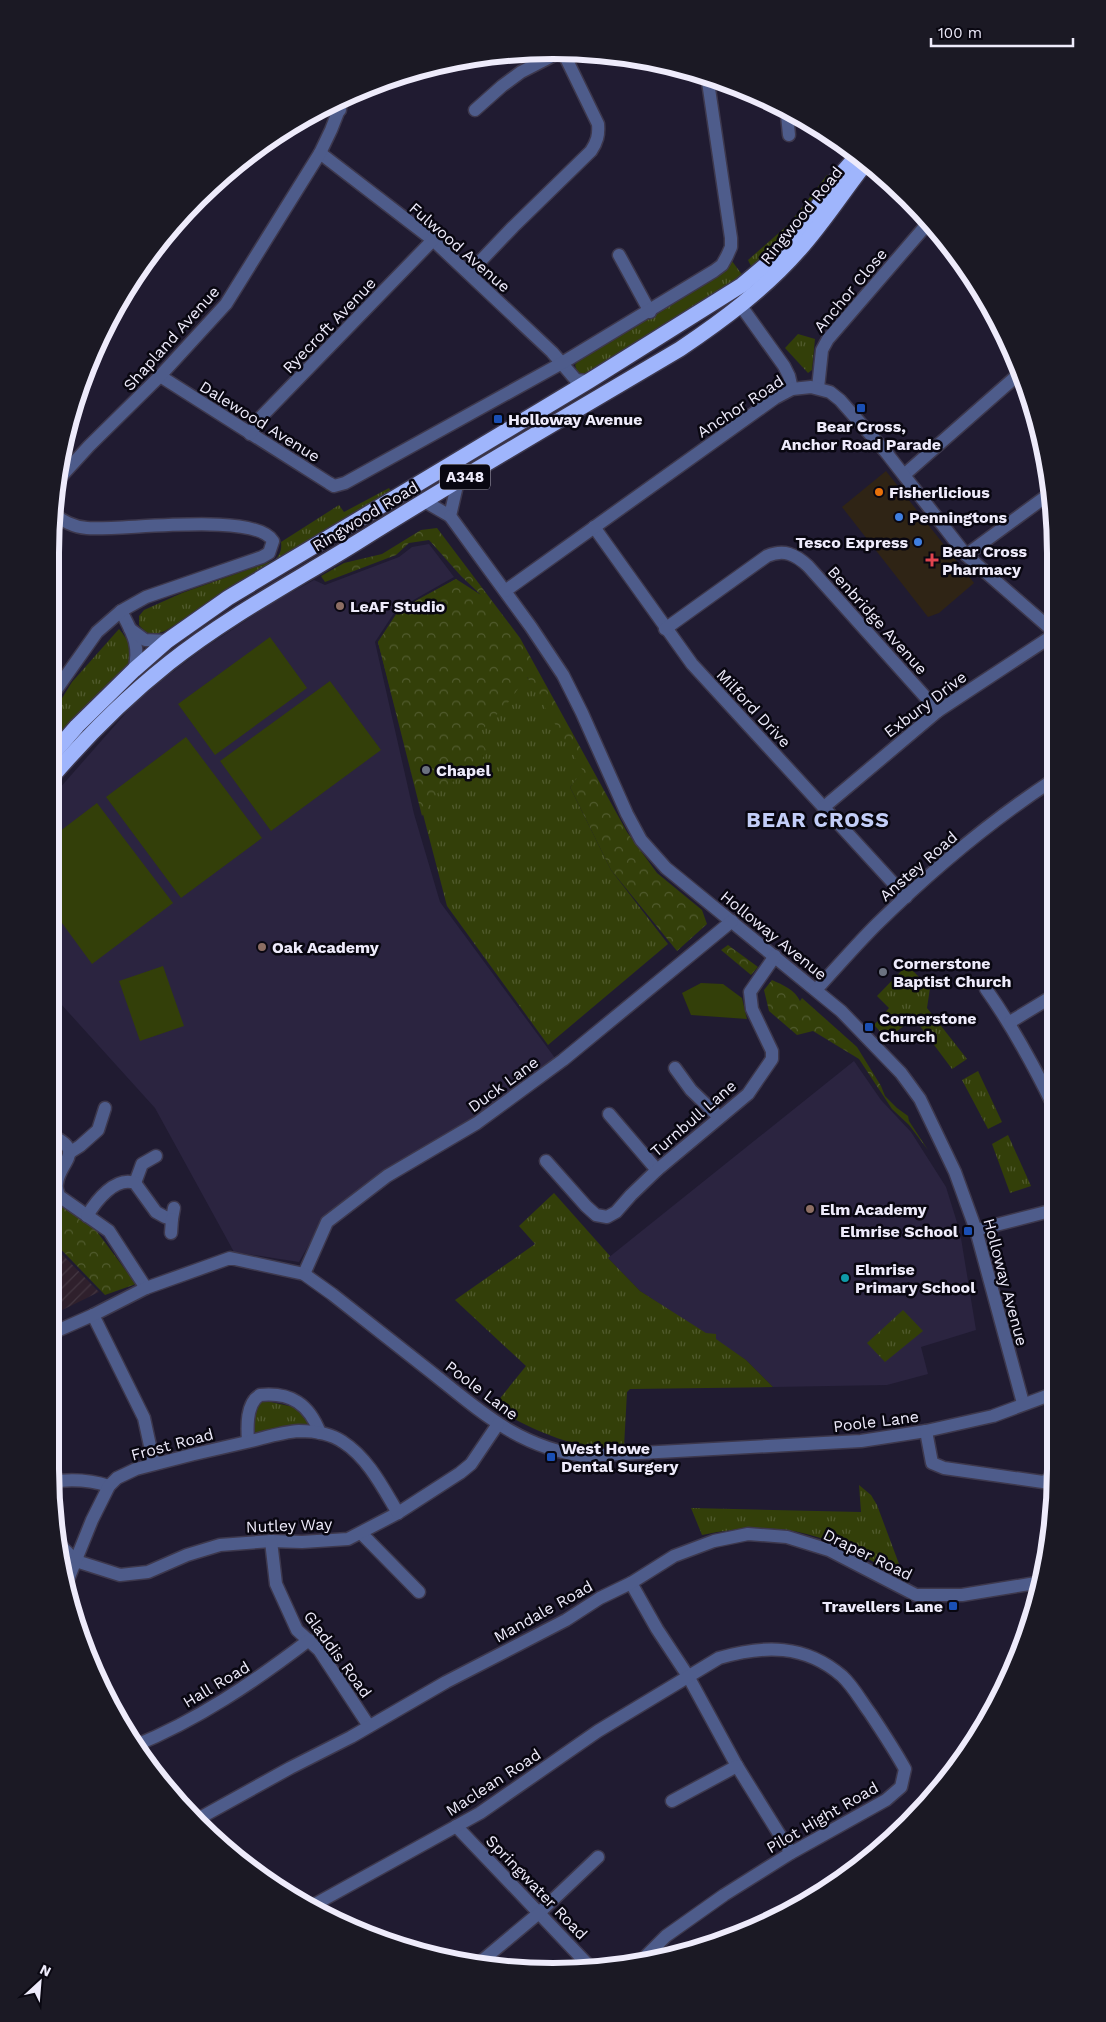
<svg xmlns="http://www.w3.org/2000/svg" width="1106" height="2022" font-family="'Work Sans',sans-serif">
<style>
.commercial{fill:#2f2415}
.industrial{fill:url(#industrial-furrows)}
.built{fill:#2b2440}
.grass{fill:url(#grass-tufts)}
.forest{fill:url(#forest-crowns)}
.pitch{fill:#333f09}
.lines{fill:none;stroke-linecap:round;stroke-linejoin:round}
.minor-casing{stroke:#3d384d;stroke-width:15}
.highway-casing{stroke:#3d384d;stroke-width:18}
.minor{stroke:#4e5c8b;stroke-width:12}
.highway{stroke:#9fb5fc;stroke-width:15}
.transit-dot{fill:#1a4fb4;stroke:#090711;stroke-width:2}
.food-dot{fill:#e8710a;stroke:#090711;stroke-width:2}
.shop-dot{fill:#3f7fe0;stroke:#090711;stroke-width:2}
.health-dot{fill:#e0444e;stroke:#090711;stroke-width:2}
.education-dot{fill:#8d6e63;stroke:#090711;stroke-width:2}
.worship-dot{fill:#6b7280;stroke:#090711;stroke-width:2}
.culture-dot{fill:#0f9aa8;stroke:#090711;stroke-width:2}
.labels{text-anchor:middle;stroke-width:5;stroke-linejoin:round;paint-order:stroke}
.shield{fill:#090711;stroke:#a9a7b5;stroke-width:1}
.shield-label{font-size:15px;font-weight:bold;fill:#eeebfb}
.street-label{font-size:16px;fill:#eeebfb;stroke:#090711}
.poi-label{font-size:16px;font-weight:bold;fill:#eeebfb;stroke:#090711;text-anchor:start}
.district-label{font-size:21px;font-weight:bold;letter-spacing:1px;fill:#c2cdf7;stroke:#090711}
.rim{fill:none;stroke:#eeebfb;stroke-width:6}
</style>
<defs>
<pattern id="industrial-furrows" width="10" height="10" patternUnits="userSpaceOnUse" patternTransform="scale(1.25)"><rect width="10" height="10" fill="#2f202c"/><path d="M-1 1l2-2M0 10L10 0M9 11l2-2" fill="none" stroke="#433641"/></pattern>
<pattern id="grass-tufts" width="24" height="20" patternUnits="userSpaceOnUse" patternTransform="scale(1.25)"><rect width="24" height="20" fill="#333f09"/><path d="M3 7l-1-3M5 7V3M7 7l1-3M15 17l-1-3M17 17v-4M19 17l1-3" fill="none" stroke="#515b2e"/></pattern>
<pattern id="forest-crowns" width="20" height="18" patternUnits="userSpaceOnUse" patternTransform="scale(1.25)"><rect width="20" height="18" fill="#333f09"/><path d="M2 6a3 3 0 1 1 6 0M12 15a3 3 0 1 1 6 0" fill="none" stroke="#515b2e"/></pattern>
</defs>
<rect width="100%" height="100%" fill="#201b31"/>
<polygon class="commercial" points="886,471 974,583 939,613 928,617 842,507"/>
<polygon class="industrial" points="50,1242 99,1292 50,1316"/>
<g class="built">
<polygon points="429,544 454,577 396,610 375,642 414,814 440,902 555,1058 534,1075 472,1120 324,1218 299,1262 234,1252 155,1108 51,993 51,798 132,706 165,678 203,649 274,602 314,580 325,585 399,557 412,547"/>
<polygon points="854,1061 881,1100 911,1132 946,1187 960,1232 976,1330 921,1347 928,1374 887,1385 773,1387 746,1360 640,1291 608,1258"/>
</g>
<g class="grass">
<polygon points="827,175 831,177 789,232 752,268 748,260 789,224"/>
<polygon points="732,261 743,276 584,376 578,374 575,365 579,360 676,302 719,274"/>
<polygon points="798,334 815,339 812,370 808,373 785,348"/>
<path d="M389,488L391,491L165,631C153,635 148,636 139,625V616L144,610L182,593L275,560C280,554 282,550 281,542L339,505L344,512Z"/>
<polygon points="456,579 537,691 584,771 570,787 611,870 668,944 548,1045 447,906 378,642 399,610"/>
<path d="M119,629C129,641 132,647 130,663L51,748V716L72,682Z"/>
<polygon points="907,965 930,988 927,1008 967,1059 952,1069 914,1018 887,1039 874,1025 889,1008 877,996"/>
<polygon points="978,1071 1002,1122 988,1129 962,1080"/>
<polygon points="1008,1135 1031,1186 1010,1193 992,1144"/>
<path d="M554,1193L610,1256L608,1258L640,1291L706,1333L716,1334V1339L746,1360L773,1387L630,1389L627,1392L624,1447C577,1452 533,1430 493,1407L526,1366L455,1300L535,1244L519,1226Z"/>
<polygon points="903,1310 923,1331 885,1362 867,1343"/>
<polygon points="258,1402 271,1402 298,1408 312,1426 251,1435 252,1421"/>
<path d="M859,1485L871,1495L877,1505L905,1580C888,1571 872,1560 855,1552C801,1526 760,1523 702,1535L691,1508L861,1512Z"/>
</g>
<g class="forest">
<polygon points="437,528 520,638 627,832 657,873 702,910 707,924 677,951 611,870 570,787 583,771 527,677 507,704 476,736 488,752 471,770 439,791 422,816 378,642 399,610 456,579 481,595 461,576 429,540 409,543 396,555 325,582 321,576 344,563 382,554 421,530"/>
<polygon points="728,945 758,967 751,975 721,950"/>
<path d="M772,980C783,985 795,990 800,1001L802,998L857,1047L881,1086L885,1096L897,1108L908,1116L909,1121L928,1150L909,1125L892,1109L859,1059L813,1031L797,1035L769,1011L764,990Z"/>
<polygon points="50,1201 55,1201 95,1229 136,1284 105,1295 50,1238"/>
</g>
<g class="pitch">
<polygon points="270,637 307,688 215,755 178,704"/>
<polygon points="330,681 381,750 271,831 220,761"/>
<polygon points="186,737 262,838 181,898 106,797"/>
<polygon points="97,803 173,903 92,964 51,908 51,838"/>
<polygon points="163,966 184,1026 140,1041 119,981"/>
<polygon points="701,983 723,984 742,998 747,1019 691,1015 682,993"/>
</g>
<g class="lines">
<defs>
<g id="minor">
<polyline points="326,104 340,110"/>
<polyline points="785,108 787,115 789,135"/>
<polyline points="475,110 502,86 521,72 560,52"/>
<polyline points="320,153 433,240 552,352 576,380 589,381"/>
<polyline points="889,184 921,212"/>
<polyline points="619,255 650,312"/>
<path d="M469,273L513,227L591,151C597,142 599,135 598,124L563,52"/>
<polyline points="741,306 784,366 789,376 792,389"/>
<polyline points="160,376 329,483 334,486 345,483 562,363 714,271 722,265 727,256 731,247 731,238 707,75"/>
<polyline points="818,388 822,350 828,339 929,222"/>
<polyline points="250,434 261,417 433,240"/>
<polyline points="904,475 1020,373"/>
<polyline points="58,480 89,446 160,376 226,304 320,153 331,130 344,97"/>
<polyline points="424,501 450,516 458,481"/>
<polyline points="450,516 531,627 563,675 582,713 627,814 641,840 666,868 841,1011 901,1073 920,1099 955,1172 976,1230 1023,1403"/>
<polyline points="594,527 692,664 906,897"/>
<polyline points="966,555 1052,492"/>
<polyline points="505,591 775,398 792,389 811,387 830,392 840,400 885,451 966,555 1052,630"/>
<path d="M121,611C132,632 141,646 134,670"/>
<polyline points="130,629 145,640 167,641"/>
<path d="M665,629L767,556C784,549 795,554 808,566L938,711"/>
<path d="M51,697L97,632L121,611L146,597L262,557L269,553L273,541C255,511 121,531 87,528C73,527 63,521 52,513"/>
<polyline points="824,807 938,711 1052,636"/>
<path d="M986,989C1013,1027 1034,1066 1054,1107"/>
<path d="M816,990C836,968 855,946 876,925C930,872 989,822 1053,780"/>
<polyline points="1010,1022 1053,996"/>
<polyline points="675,1068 691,1090 719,1117"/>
<polyline points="609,1114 657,1170"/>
<path d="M50,1135C88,1151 58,1163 57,1184C56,1188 58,1192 59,1196L109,1231L146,1288"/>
<polyline points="69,1153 80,1146 98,1130 105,1108"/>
<polyline points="546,1161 586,1206 596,1215 607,1217 616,1212 631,1195 657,1170 748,1094 772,1059 772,1051 752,1009 750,992 775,956"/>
<polyline points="135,1183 142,1164 156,1156"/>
<path d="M87,1216C96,1201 115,1176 135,1183L156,1212L165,1217L172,1219L174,1208"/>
<polyline points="976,1230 1054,1210"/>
<polyline points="171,1233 172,1219"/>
<polyline points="304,1274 327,1222 387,1176 477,1123 563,1060 732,921"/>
<polyline points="93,1315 144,1418 154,1464"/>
<path d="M50,1334L93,1315L146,1288L230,1258L304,1274L332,1294C365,1320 398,1346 431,1372C480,1411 519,1448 585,1456L861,1441L926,1431L993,1416L1055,1393"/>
<polyline points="926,1431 932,1463 944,1468 1043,1482 1055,1477"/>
<path d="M248,1441C247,1427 246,1403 260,1395C291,1392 309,1404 320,1433"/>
<path d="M51,1482C70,1479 90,1480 109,1486"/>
<polyline points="362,1534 419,1592"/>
<polyline points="57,1539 61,1546 76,1561 120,1575 148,1572 187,1555 220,1545 271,1541 302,1542 348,1539 398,1513 460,1473 471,1464 498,1424"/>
<polyline points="271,1541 276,1584 297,1630 319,1650 369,1726"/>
<polyline points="631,1583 657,1629 688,1676 737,1766 791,1853"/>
<path d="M65,1587L92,1520L109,1486L117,1478L136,1469C173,1459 210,1450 247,1442C264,1438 282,1432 299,1431C314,1431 330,1433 343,1442C368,1458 383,1488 398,1513"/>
<path d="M134,1746C198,1720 254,1682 309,1640"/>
<polyline points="672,1801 737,1766"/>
<polyline points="196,1820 290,1768 351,1737 446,1682 566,1620 600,1598 631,1583 674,1556 714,1541 748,1534 787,1537 829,1550 916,1595 962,1595 1042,1582"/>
<polyline points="456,1826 593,1970"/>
<path d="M310,1907L480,1813L598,1731L719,1658C764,1645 805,1644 842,1676C853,1686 861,1701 870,1713C882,1731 894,1749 905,1769L901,1787L886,1800L791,1853L724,1895L666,1936L640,1962"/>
<polyline points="478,1964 539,1913 598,1857"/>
</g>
<g id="highway">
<polyline points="51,756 77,726 134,670 167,641 228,598 589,381 742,285 773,259 793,237 818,206 835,181 856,157"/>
<path d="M51,778C87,736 125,698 169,663C227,617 293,582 356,543C463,476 572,413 680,349C723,320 765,289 800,249C824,222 843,192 865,164"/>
</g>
</defs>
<use href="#minor" class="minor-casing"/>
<use href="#highway" class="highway-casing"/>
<use href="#minor" class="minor"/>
<use href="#highway" class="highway"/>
</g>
<g class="transit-dot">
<rect x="856" y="403" width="10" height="10" rx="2.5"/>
<rect x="493" y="414" width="10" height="10" rx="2.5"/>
<rect x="864" y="1022" width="10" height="10" rx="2.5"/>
<rect x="963" y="1226" width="10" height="10" rx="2.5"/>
<rect x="546" y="1452" width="10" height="10" rx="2.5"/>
<rect x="948" y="1601" width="10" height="10" rx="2.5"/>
</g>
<circle class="food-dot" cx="879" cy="492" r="5"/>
<g class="shop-dot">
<circle cx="899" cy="517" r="5"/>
<circle cx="918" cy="542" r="5"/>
</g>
<path class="health-dot" d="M929.5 552.5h5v5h5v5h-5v5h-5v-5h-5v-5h5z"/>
<g class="education-dot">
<circle cx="340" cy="606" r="5"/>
<circle cx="262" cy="947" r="5"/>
<circle cx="810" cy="1209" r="5"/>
</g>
<g class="worship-dot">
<circle cx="426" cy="770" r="5"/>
<circle cx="883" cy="972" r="5"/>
</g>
<circle class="culture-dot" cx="845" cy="1278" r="5"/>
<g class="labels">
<rect class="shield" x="440" y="464.5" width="50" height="25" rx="4"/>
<g class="shield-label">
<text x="465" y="482">A348</text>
</g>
<g class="street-label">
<text transform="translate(801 215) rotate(-51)" y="6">Ringwood Road</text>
<text transform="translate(460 247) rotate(41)" y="6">Fulwood Avenue</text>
<text transform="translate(850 290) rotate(-50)" y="6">Anchor Close</text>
<text transform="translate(329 325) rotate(-46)" y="6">Ryecroft Avenue</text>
<text transform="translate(171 338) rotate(-48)" y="6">Shapland Avenue</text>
<text transform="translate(740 406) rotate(-33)" y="6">Anchor Road</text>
<text transform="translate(260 421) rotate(32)" y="6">Dalewood Avenue</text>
<text transform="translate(365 516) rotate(-31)" y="6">Ringwood Road</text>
<text transform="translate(878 620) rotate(48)" y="6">Benbridge Avenue</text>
<text transform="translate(925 704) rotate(-37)" y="6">Exbury Drive</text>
<text transform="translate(754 708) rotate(47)" y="6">Milford Drive</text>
<text transform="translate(918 866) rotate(-41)" y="6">Anstey Road</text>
<text transform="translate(774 935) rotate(39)" y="6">Holloway Avenue</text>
<text transform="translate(503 1084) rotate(-36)" y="6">Duck Lane</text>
<text transform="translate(693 1118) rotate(-41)" y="6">Turnbull Lane</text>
<text transform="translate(1006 1282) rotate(75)" y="6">Holloway Avenue</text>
<text transform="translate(482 1390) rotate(37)" y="6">Poole Lane</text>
<text transform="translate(876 1421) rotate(-7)" y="6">Poole Lane</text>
<text transform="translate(172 1444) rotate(-15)" y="6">Frost Road</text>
<text transform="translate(289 1525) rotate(-2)" y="6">Nutley Way</text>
<text transform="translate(868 1554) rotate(26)" y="6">Draper Road</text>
<text transform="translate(543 1611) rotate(-29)" y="6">Mandale Road</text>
<text transform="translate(338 1654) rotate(54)" y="6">Gladdis Road</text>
<text transform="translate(216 1684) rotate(-31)" y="6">Hall Road</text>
<text transform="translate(493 1782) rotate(-33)" y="6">Maclean Road</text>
<text transform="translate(822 1817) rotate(-30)" y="6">Pilot Hight Road</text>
<text transform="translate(537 1887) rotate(46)" y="6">Springwater Road</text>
</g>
<g class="poi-label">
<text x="508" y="425">Holloway Avenue</text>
<text x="861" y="432" text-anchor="middle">Bear Cross,<tspan x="861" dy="18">Anchor Road Parade</tspan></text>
<text x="889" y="498">Fisherlicious</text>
<text x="909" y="523">Penningtons</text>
<text x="908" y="548" text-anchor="end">Tesco Express</text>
<text x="942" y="557">Bear Cross<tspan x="942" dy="18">Pharmacy</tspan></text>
<text x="350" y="612">LeAF Studio</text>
<text x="436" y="776">Chapel</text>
<text x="272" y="953">Oak Academy</text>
<text x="893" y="969">Cornerstone<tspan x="893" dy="18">Baptist Church</tspan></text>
<text x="879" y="1024">Cornerstone<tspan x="879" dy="18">Church</tspan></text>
<text x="820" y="1215">Elm Academy</text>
<text x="958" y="1237" text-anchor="end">Elmrise School</text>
<text x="855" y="1275">Elmrise<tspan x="855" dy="18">Primary School</tspan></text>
<text x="561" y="1454">West Howe<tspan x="561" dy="18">Dental Surgery</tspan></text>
<text x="943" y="1612" text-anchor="end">Travellers Lane</text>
</g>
<g class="district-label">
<text x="818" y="827">BEAR CROSS</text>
</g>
</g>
<path d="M0 0H1106V2022H0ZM553 59H553A494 494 0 0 1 1047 553V1469A494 494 0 0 1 553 1963H553A494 494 0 0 1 59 1469V553A494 494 0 0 1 553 59Z" fill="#1b1924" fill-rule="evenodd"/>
<path class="rim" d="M553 59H553A494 494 0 0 1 1047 553V1469A494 494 0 0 1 553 1963H553A494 494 0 0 1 59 1469V553A494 494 0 0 1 553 59Z"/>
<g transform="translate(40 1982) rotate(26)" stroke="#090711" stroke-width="4" paint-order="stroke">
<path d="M0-4L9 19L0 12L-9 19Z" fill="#eeebfb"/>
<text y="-8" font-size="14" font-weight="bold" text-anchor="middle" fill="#eeebfb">N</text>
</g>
<path d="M931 38v8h142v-8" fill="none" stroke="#eeebfb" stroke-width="2.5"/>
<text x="938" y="38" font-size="15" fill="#eeebfb" stroke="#090711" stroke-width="4" paint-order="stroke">100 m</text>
</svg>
